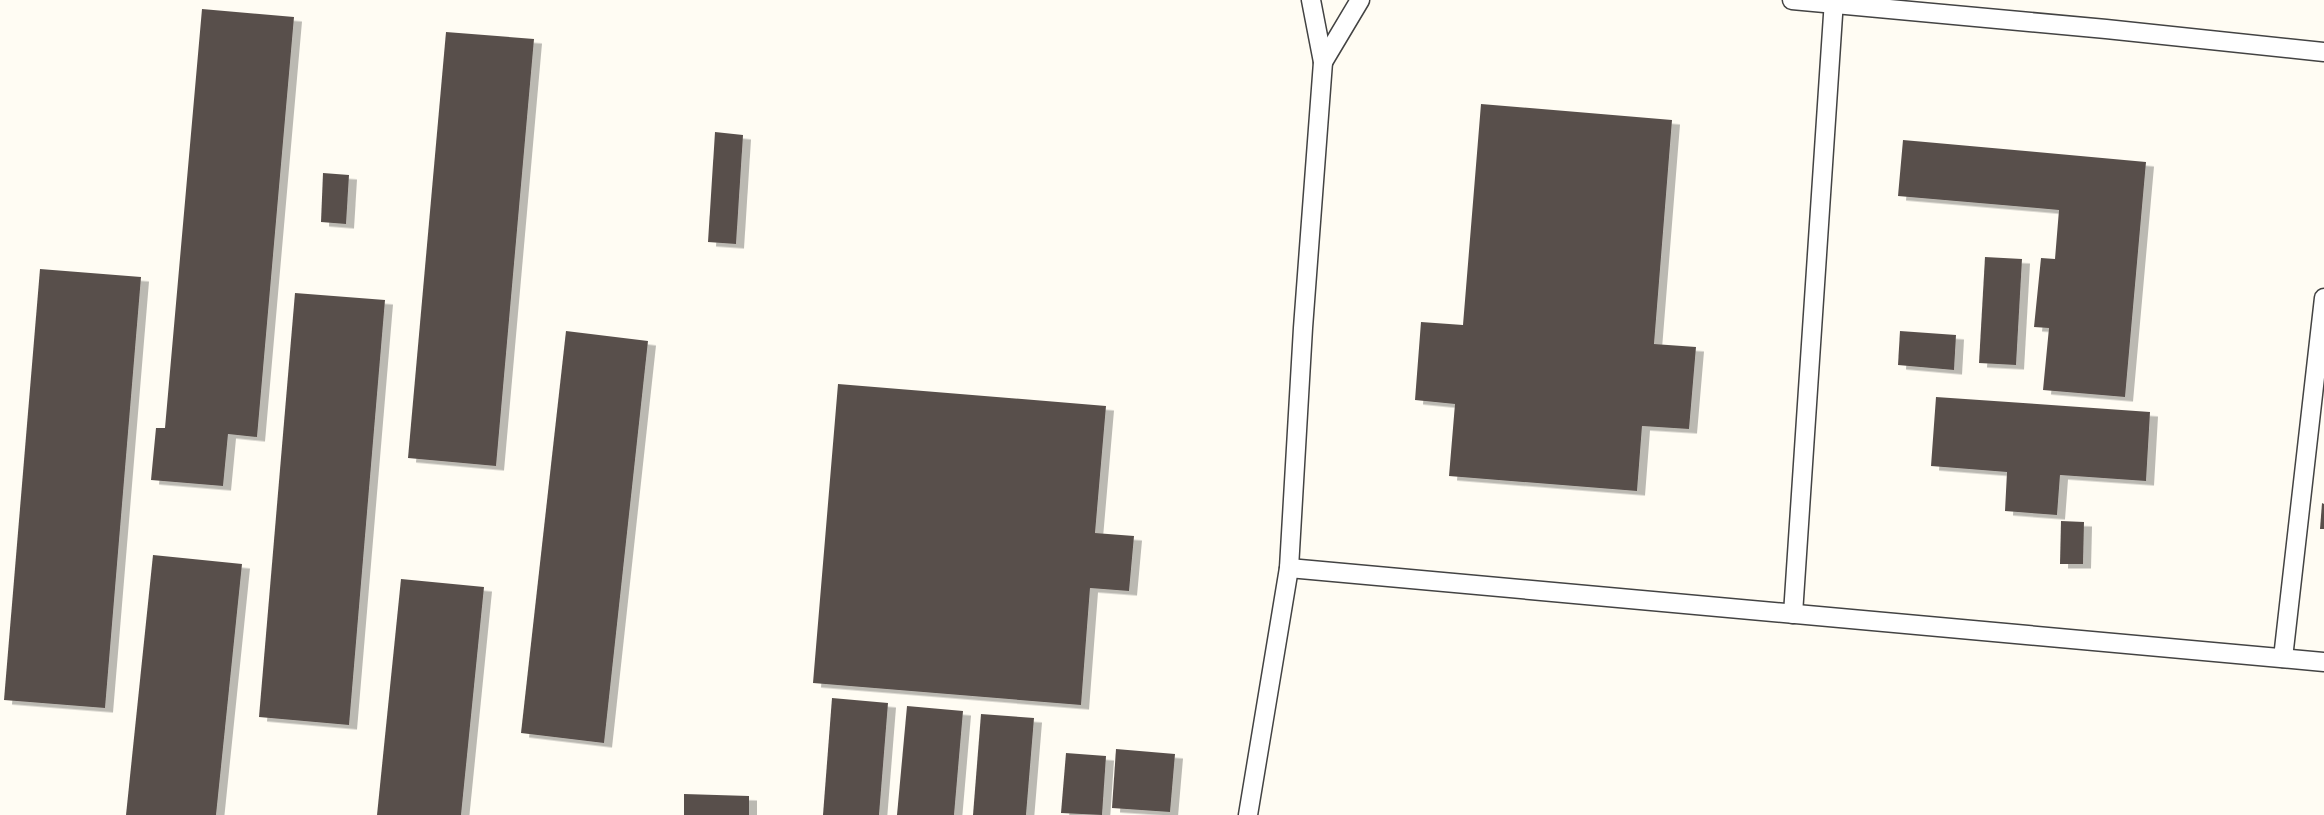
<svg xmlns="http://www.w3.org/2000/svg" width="2324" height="815" font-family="Georgia,serif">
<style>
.building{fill:#59504c;filter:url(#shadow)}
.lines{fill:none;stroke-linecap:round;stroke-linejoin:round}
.service-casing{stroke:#434343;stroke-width:21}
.service{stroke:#fff;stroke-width:18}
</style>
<defs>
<filter id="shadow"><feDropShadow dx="8" dy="4.5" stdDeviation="0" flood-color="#0004"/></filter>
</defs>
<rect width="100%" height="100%" fill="#fffcf3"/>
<g class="building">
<polygon points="202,9 294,17 257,437 228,434 223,486 151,480 156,428 165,428"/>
<polygon points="446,32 534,39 496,466 408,458"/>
<polygon points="1481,104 1672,120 1654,344 1696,347 1689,429 1642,426 1637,491 1449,476 1455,404 1415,400 1421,322 1463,325"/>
<polygon points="715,132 743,135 736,244 708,242"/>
<polygon points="1903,140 2146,162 2125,397 2043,390 2049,328 2034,327 2041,258 2055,259 2059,210 1898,196"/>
<polygon points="323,173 349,175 346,224 321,222"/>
<polygon points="1985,257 2022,259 2016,365 1979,363"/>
<polygon points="40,269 141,277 105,708 4,700"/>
<polygon points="295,293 385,300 349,725 259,717"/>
<polygon points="566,331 648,341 604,743 521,733"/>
<polygon points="1900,331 1956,335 1954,370 1898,365"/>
<polygon points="838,384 1106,406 1095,533 1134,536 1129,591 1090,588 1081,705 813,683"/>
<polygon points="1936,397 2150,412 2146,481 2060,475 2057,515 2005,511 2007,472 1931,466"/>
<polygon points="2322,503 2324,504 2324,529 2320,529"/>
<polygon points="2061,521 2084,522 2083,564 2060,564"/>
<polygon points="153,555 242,564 216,815 126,815"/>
<polygon points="401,579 484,587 461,815 377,815"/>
<polygon points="832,698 888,703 879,815 823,815"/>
<polygon points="907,706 963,711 954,815 897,815"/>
<polygon points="981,714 1034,718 1026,815 973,815"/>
<polygon points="1116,749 1175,754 1170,812 1112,808"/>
<polygon points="1066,753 1106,756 1102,815 1061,813"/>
<polygon points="684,794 749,796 749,815 684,815"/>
</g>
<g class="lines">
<defs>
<g id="service">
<polyline points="1792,0 2106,29 2324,52"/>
<polyline points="1323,62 1360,0"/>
<polyline points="1289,568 2324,662"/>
<polyline points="1793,614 1834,0"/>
<polyline points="2283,658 2324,298"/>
<polyline points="1248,815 1289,568 1303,328 1323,62 1311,0"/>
</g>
</defs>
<use href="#service" class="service-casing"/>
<use href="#service" class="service"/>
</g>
</svg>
